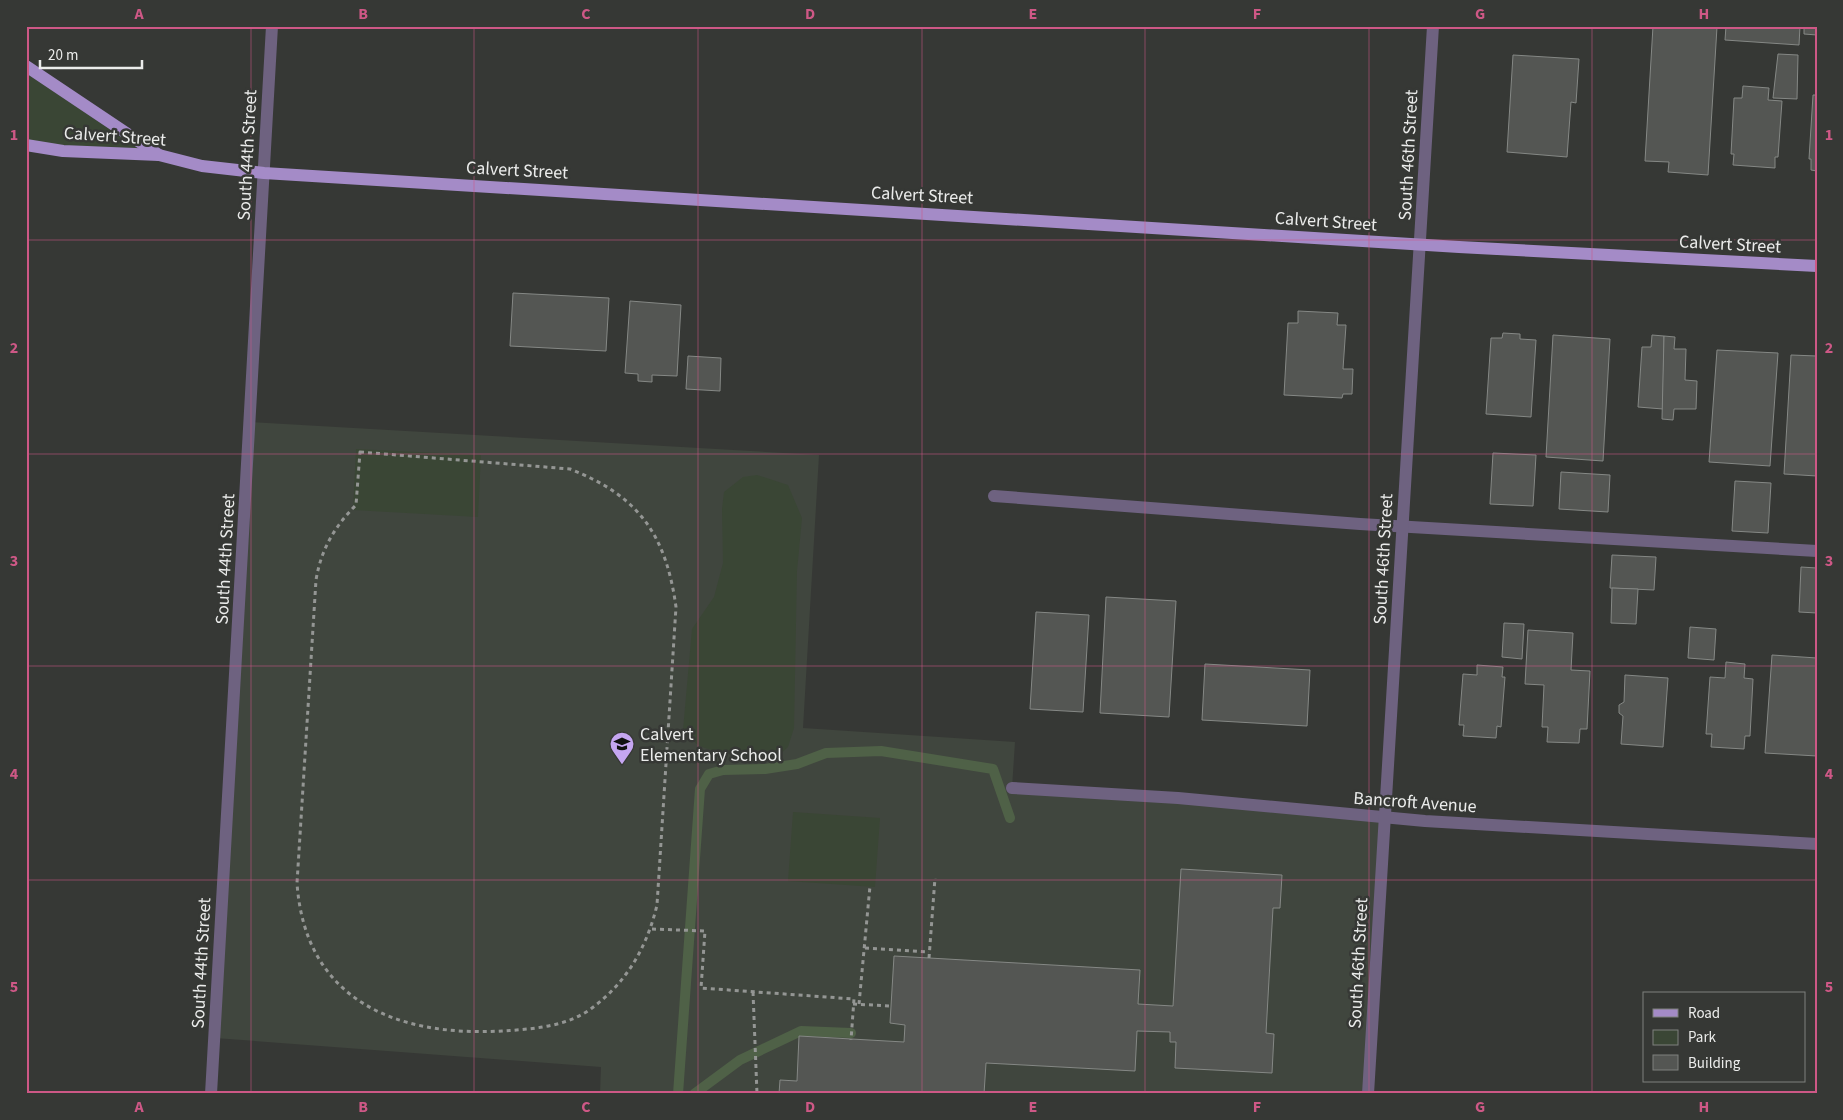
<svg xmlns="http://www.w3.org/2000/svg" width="1843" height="1120" font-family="'Source Sans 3',sans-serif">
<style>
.built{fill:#40463e}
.green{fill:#3a4635}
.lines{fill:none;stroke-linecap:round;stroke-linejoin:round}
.stream{stroke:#4f6147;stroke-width:10}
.building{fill:#545653;stroke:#858885}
.path{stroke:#949694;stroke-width:3;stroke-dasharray:4 4;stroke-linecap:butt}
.minor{stroke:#6e6280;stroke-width:12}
.major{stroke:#a48bc7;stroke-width:12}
.grid{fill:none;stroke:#ce5886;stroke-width:1;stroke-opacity:0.55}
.labels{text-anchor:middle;stroke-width:5;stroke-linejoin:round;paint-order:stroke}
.street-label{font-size:18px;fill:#ebeceb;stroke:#363835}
.poi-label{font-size:18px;fill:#ebeceb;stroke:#363835;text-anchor:start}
.neatline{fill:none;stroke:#ce5886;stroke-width:2}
.grid-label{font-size:16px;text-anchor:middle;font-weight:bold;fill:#ce5886}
</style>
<rect width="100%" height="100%" fill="#363835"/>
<polygon class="built" points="250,422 819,455 803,728 1015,742 1012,788 1385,817 1368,1094 600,1094 601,1067 215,1038"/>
<g class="green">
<polygon points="26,66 159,155 26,145"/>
<polygon points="356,449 481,455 478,517 353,510"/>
<path d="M757,475L788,485L802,518L797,571L794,728L788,747L776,758C761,759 713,753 700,746C694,743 688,735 683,730L692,629L714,597L723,563L722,509L724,492L743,477Z"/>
<polygon points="793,812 880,818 875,887 788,881"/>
</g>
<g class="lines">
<g class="stream">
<polyline points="678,1094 700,789 709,774 723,770 765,769 797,764 826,753 881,751 993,769 1010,818"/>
<polyline points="694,1094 740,1060 801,1031 851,1033"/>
</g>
</g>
<g class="building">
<polygon points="1653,26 1717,27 1708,175 1668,172 1669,162 1645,161"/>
<polygon points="1726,26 1800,26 1799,45 1725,40"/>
<polygon points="1804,26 1817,26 1817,35 1804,34"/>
<polygon points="1778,54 1798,55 1797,99 1773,98"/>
<polygon points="1513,55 1579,59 1576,103 1571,102 1567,157 1507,152"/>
<polygon points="1743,86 1769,88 1768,100 1782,101 1778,157 1775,157 1775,168 1733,165 1734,154 1731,154 1734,98 1742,98"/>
<polygon points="1813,95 1817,95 1817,171 1811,170 1811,159 1809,159"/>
<polygon points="513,293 609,298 606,351 510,346"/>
<polygon points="630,301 681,305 677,376 652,375 652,382 638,381 638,374 625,373"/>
<polygon points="1298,311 1338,313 1337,325 1346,325 1343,369 1353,369 1352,394 1343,394 1342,398 1284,395 1288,323 1298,323"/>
<polygon points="1503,333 1520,334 1520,339 1536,340 1531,417 1486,414 1491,338 1502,338"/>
<polygon points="1553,335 1610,339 1603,461 1546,457"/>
<polygon points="1652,335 1664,336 1663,409 1638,407 1642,347 1651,347"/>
<polygon points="1664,336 1675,337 1674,349 1686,349 1685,380 1697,381 1696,409 1674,409 1673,420 1662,419"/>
<polygon points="1717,350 1778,353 1770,466 1709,462"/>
<polygon points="1791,355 1817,356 1817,476 1784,474"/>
<polygon points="688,356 721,358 720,391 686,389"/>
<polygon points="1493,453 1536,455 1533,506 1490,504"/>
<polygon points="1561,472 1610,475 1608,512 1559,509"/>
<polygon points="1735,481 1771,483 1768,533 1732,531"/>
<polygon points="1612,555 1656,557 1654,590 1610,588"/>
<polygon points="1801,567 1817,568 1817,613 1799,612"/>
<polygon points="1612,588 1638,589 1636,624 1611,623"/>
<polygon points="1106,597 1176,601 1169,717 1100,713"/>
<polygon points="1036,612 1089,615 1083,712 1030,709"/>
<polygon points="1504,623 1524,624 1522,659 1502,657"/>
<polygon points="1690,627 1716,629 1714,660 1688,658"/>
<polygon points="1528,630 1573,633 1571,670 1590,671 1587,729 1580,729 1579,743 1547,742 1548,727 1542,727 1544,685 1525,684"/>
<polygon points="1772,655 1817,658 1817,756 1765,753"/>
<polygon points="1726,662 1745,664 1744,678 1753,679 1750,736 1745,736 1744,749 1711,747 1712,734 1706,734 1710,677 1725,678"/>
<polygon points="1205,664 1310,670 1307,726 1202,720"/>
<polygon points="1477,665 1503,667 1502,677 1505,677 1501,727 1497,726 1496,738 1463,736 1464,725 1459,725 1463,674 1477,675"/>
<polygon points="1625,675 1668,678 1663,747 1621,744 1623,716 1619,713 1619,705 1624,702"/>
<polygon points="1181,869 1282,875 1280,908 1273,908 1266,1033 1274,1034 1272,1073 1175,1068 1176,1042 1170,1042 1170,1032 1137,1031 1135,1071 986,1063 984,1094 779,1094 780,1080 797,1081 799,1036 904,1042 905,1025 890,1023 894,956 1140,970 1138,1004 1173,1006"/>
</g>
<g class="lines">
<g class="path">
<path d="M360,452L570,469C639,496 666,535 676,607L657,905C647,947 627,982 592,1008C567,1027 532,1029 502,1031C396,1037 305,1000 297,883L316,580C321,550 334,527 356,505Z"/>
<polyline points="652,929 705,931 701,988 854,999 851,1040"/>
<polyline points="865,948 929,952"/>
<polyline points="929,958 935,878"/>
<polyline points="753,992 757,1094"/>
<polyline points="853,1004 891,1006"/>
<polyline points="859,1004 870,886"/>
</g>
<g class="minor">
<polyline points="994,496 1360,524 1817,551"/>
<polyline points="1012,788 1178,798 1425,821 1817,844"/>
<polyline points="211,1094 272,26"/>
<polyline points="1368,1094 1433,26"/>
</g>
<g class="major">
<polyline points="26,66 159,155"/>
<polyline points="26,145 63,151 159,155 202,166 264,173 1459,247 1817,266"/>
</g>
</g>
<path class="grid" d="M251,26V1094M474,26V1094M698,26V1094M922,26V1094M1145,26V1094M1369,26V1094M1592,26V1094M26,240H1817M26,454H1817M26,666H1817M26,880H1817"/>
<defs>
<symbol id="school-pin" viewBox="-11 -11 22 30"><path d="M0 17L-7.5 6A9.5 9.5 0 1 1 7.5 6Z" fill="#c5a6f1" stroke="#363835"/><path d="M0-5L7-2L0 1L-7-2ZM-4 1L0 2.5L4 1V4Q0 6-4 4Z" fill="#111"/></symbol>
</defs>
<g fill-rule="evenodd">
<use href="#school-pin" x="608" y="730" width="28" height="38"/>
</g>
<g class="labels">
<g class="street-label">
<text transform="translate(115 136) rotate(4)" y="6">Calvert Street</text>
<text transform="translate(247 155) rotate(-87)" y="6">South 44th Street</text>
<text transform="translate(1408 155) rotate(-87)" y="6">South 46th Street</text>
<text transform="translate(517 170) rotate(3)" y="6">Calvert Street</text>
<text transform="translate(922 195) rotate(3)" y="6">Calvert Street</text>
<text transform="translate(1326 221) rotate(4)" y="6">Calvert Street</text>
<text transform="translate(1730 244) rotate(3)" y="6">Calvert Street</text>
<text transform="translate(225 559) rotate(-87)" y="6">South 44th Street</text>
<text transform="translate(1383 559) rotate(-87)" y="6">South 46th Street</text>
<text transform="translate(1415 802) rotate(4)" y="6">Bancroft Avenue</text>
<text transform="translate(201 963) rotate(-87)" y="6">South 44th Street</text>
<text transform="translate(1358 963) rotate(-87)" y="6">South 46th Street</text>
</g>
<g class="poi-label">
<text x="640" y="740">Calvert<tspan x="640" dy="21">Elementary School</tspan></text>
</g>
</g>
<rect width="1843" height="1120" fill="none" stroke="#363835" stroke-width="55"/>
<rect x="1643" y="992" width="162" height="90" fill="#363835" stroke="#7e807e"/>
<rect x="1653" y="1009" width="25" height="8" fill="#a48bc7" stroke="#7e807e"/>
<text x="1688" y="1018" font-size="15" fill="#ebeceb">Road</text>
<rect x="1653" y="1030" width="25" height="15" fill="#3a4635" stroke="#7e807e"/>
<text x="1688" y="1042" font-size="15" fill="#ebeceb">Park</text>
<rect x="1653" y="1055" width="25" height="15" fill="#545653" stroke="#7e807e"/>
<text x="1688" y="1068" font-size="15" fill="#ebeceb">Building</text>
<path d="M40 60v8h102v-8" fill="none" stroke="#ebeceb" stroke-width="2.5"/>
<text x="48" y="60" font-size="15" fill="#ebeceb" stroke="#363835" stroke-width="4" paint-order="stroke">20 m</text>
<rect x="28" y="28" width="1788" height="1064" class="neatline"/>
<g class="grid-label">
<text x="139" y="19">A</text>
<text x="363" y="19">B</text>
<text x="586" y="19">C</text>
<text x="810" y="19">D</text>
<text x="1033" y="19">E</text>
<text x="1257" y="19">F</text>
<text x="1480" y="19">G</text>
<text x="1704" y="19">H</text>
<text x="14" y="140">1</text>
<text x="1829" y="140">1</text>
<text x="14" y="353">2</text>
<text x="1829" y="353">2</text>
<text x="14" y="566">3</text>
<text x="1829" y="566">3</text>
<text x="14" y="779">4</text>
<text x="1829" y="779">4</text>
<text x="14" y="992">5</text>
<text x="1829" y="992">5</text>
<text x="139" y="1112">A</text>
<text x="363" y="1112">B</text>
<text x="586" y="1112">C</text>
<text x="810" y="1112">D</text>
<text x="1033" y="1112">E</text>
<text x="1257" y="1112">F</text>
<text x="1480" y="1112">G</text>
<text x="1704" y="1112">H</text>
</g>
</svg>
